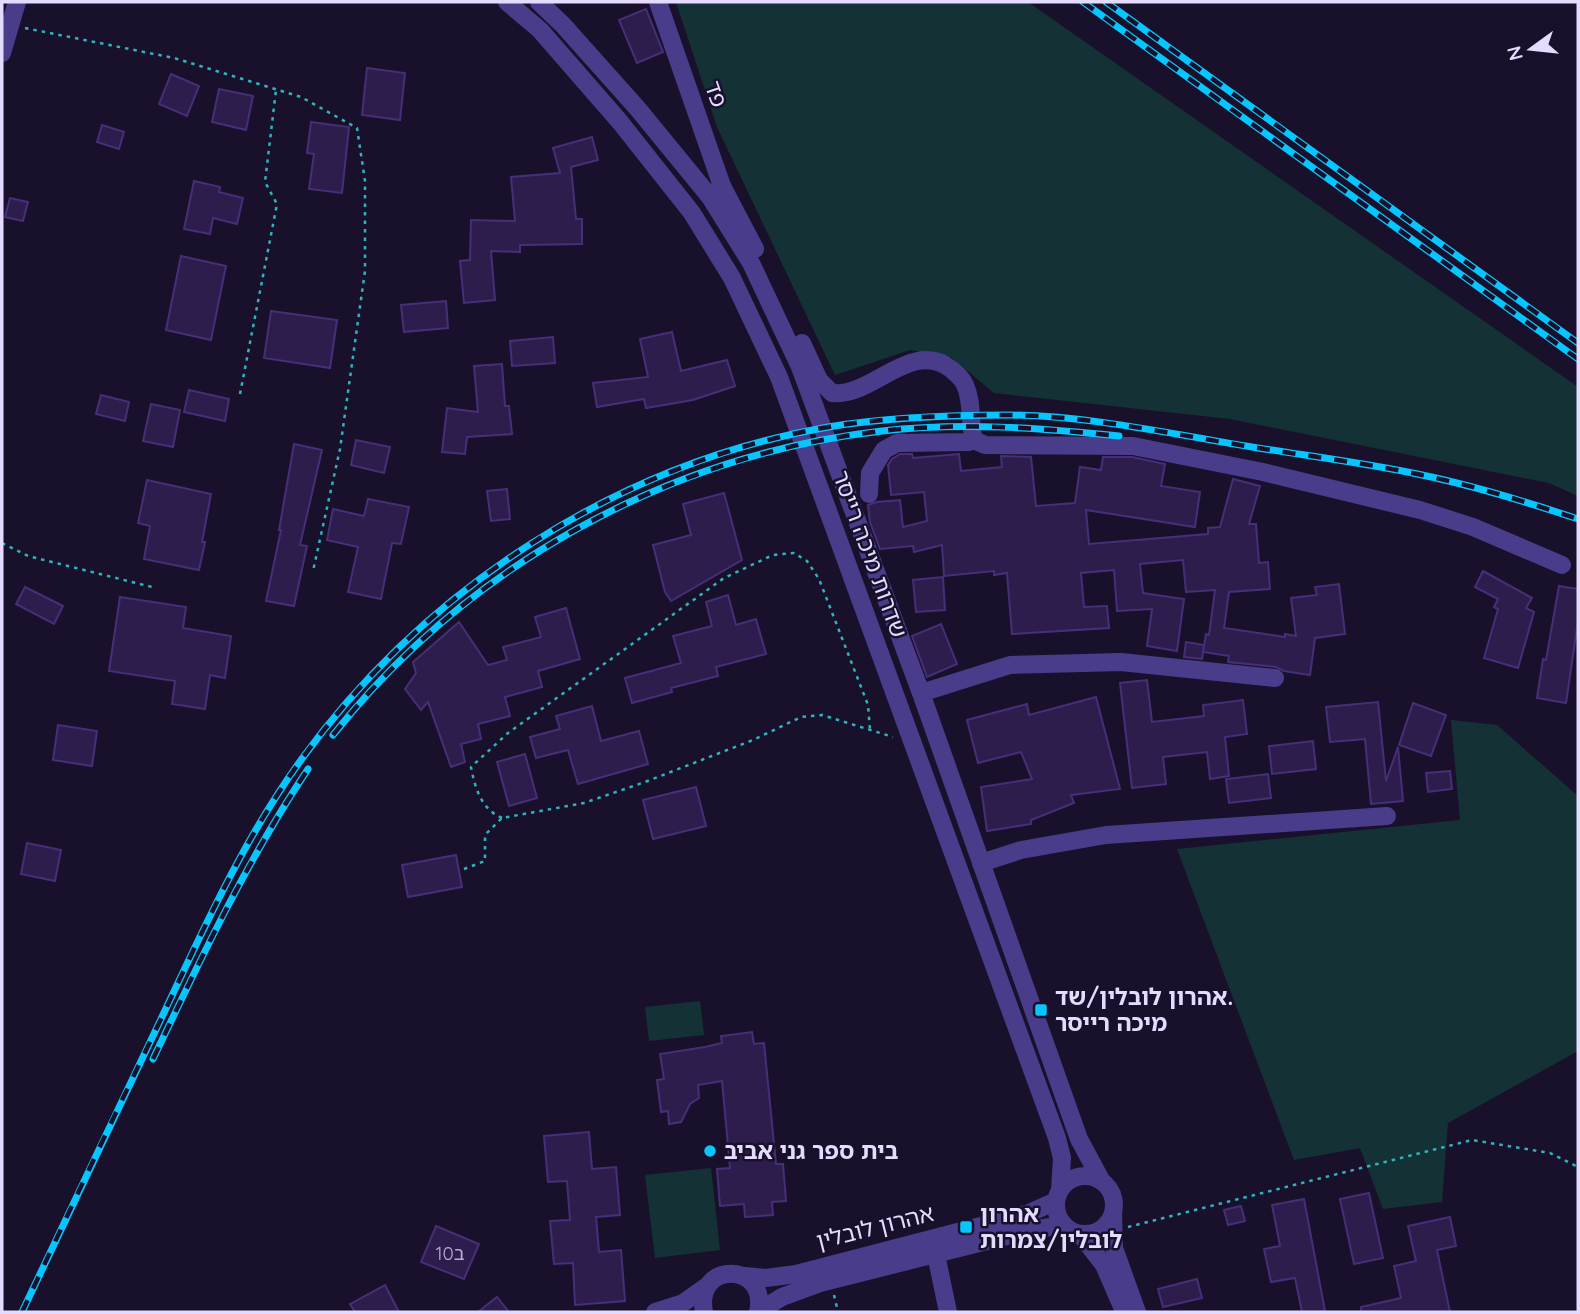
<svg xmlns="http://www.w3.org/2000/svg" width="1580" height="1314" font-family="Quicksand,'Noto Sans Hebrew',sans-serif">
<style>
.green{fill:#143235}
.building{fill:#2d1d4c;stroke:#472e78;stroke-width:2}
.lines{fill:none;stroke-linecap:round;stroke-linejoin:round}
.path{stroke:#2fb4bf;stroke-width:2.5;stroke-dasharray:3.5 5;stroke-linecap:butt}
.minor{stroke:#493c8a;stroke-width:18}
.rail-casing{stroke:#07c6ff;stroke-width:7}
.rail{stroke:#19112b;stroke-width:4.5;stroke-dasharray:13;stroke-linecap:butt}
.poi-dot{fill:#07c6ff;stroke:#19112b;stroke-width:2.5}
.labels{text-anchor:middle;stroke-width:5;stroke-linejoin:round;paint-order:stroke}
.number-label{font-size:19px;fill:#b6acd2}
.street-label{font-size:23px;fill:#e4dbff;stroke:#19112b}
.poi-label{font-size:23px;font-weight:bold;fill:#e4dbff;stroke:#19112b;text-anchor:start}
</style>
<rect width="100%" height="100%" fill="#19112b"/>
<g class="green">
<polygon points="676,2 1028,2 1578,387 1578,496 1549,483 1230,419 994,393 951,357 910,350 835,375 717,127"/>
<polygon points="1451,720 1497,725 1578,796 1578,1051 1448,1123 1442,1202 1383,1209 1360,1148 1294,1160 1177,849 1460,820"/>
<polygon points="700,1001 704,1035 649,1041 645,1007"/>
<polygon points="711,1168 720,1250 655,1258 645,1175"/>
</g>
<g class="building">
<polygon points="646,9 663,52 637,63 619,20"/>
<polygon points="367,68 405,73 400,120 362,115"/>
<polygon points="171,74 199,86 187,116 159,104"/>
<polygon points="219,89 253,96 246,130 212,122"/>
<polygon points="311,122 349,127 342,193 309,189 314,154 307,153"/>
<polygon points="102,125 124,132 119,149 97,142"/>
<polygon points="592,137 598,160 571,167 576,219 582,219 582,244 520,245 520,252 491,251 495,300 464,303 460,261 470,260 471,220 515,221 511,177 560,173 553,148"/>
<polygon points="194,181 220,187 219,192 243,198 237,224 213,218 210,234 184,229"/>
<polygon points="10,198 28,202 23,221 5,217"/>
<polygon points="181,256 226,266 211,340 166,330"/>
<polygon points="446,301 448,328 404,332 401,305"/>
<polygon points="271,311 337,320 330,368 264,358"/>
<polygon points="672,332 681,371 727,360 735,386 693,400 646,408 644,399 597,407 593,383 648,377 640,339"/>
<polygon points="553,337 555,363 512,366 510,341"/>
<polygon points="502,364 505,406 509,406 512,434 467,437 465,454 442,452 447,408 478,412 474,366"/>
<polygon points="189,390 229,399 225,421 184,412"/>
<polygon points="101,395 129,402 125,421 96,414"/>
<polygon points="151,404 180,410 173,447 143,441"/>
<polygon points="356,440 390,447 384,473 351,465"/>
<polygon points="294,444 322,450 300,545 307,546 294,606 266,601 281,530 279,530"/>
<polygon points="900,454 912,454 913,458 959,454 961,471 1002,467 1001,456 1031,457 1036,506 1075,503 1080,467 1101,470 1103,457 1132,457 1165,464 1161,486 1200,492 1195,527 1086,510 1089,544 1208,534 1208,528 1220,527 1233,479 1260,486 1249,524 1256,524 1259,563 1268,562 1270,589 1229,592 1224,628 1285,637 1285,634 1296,636 1291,598 1317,595 1315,587 1339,584 1345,634 1315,638 1310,675 1284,671 1276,667 1228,662 1229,656 1203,652 1206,634 1209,635 1215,590 1186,592 1183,560 1140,564 1143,593 1184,599 1177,651 1147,646 1152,609 1117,611 1114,570 1081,573 1084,607 1107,606 1109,628 1012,634 1007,573 994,575 994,571 944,576 942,545 914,552 913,546 880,549 870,522 868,505 877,502 900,500 903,527 927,521 924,492 891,495 888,465 892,459"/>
<polygon points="147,480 211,494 202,542 205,542 199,570 144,559 150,526 138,523"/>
<polygon points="507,489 510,519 491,521 487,491"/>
<polygon points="724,493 742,560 671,601 665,592 653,545 691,535 683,504"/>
<polygon points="368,499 409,507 401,544 392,543 381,599 348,592 358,547 327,540 333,509 364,516"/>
<polygon points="1483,571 1532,598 1526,608 1534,612 1518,668 1484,658 1498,609 1494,607 1498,599 1475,587"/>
<polygon points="943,577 945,610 916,612 913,580"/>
<polygon points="1559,586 1578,589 1578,621 1566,703 1537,698 1543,659 1546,660"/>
<polygon points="25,587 63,606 54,624 16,604"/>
<polygon points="728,595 736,625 756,619 766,654 716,667 718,676 671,688 672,692 632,703 625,678 681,663 673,636 712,626 706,602"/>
<polygon points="120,597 186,607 183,628 231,636 225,678 210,675 205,709 172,704 175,681 109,671"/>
<polygon points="566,608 580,659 538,671 542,687 505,697 510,716 478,724 481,739 461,744 465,762 451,767 428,702 421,710 405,689 416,673 413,662 459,622 488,665 507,660 503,647 541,637 535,617"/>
<polygon points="941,624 957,664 927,677 912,636"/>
<polygon points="1186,642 1204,645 1202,659 1184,657"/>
<polygon points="1147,680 1152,722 1204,716 1203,705 1243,700 1247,734 1225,737 1229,776 1210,779 1207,752 1163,757 1166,784 1132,788 1120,683"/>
<polygon points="1096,697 1120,789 1071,795 1074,803 1031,820 1031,824 987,831 981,787 1032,779 1021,752 978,763 967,720 1027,704 1029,715"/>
<polygon points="1378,702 1386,781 1398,747 1403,801 1371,804 1365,739 1330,742 1326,707"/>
<polygon points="1413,703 1446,715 1431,756 1399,745"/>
<polygon points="592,706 601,741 639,731 648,764 578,784 568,750 536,758 530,737 560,729 556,716"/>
<polygon points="58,725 97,731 92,766 53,760"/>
<polygon points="1313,741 1316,769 1272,774 1269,746"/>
<polygon points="525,754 537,798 509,806 497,762"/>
<polygon points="1450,771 1452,789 1428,792 1426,773"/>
<polygon points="1268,774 1271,798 1229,803 1226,779"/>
<polygon points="696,787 706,826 653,839 643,800"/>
<polygon points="27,843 61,850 55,881 21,874"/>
<polygon points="456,855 462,887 408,897 402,865"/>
<polygon points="752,1032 754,1044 764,1043 776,1164 783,1164 786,1201 772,1202 773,1215 745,1217 744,1204 720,1206 717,1169 730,1168 722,1081 698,1085 699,1098 690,1104 681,1122 669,1124 668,1111 661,1112 657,1080 664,1079 660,1054 705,1047 722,1043 721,1036"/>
<polygon points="589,1132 592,1169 616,1167 620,1215 596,1217 599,1252 621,1250 625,1301 575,1305 573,1263 554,1264 550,1221 570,1220 567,1181 548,1182 544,1136"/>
<polygon points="1369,1193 1383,1258 1354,1264 1340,1199"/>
<polygon points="1304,1199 1325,1311 1317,1312 1302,1312 1295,1278 1271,1282 1264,1249 1280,1246 1272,1205"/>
<polygon points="1241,1206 1245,1221 1228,1225 1224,1210"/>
<polygon points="1450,1217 1456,1246 1437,1250 1450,1312 1361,1312 1361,1307 1401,1298 1394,1266 1416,1261 1408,1226"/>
<polygon points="436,1226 479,1244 464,1279 421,1262"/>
<polygon points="1197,1279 1202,1298 1163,1307 1158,1289"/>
<polygon points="385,1285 399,1312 355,1312 350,1304"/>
<polygon points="497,1297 509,1312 478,1312"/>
</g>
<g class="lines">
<g class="path">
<polyline points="25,28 174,58 301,97 357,128 365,181 365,271 340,449 313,571"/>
<polyline points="240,394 277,204 265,182 276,90"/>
<polyline points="2,543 28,556 156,588"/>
<path d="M502,818C481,809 475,788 471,767L508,733L724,578L773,555L794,553L807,561L819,579L868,705L870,730"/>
<polyline points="464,869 485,861 485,835 502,818 584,803 645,782 753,740 801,717 822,715 893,737"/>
<polyline points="1128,1227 1472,1140 1550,1153 1578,1167"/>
<polyline points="834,1295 838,1312"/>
</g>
<g class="minor">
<polyline points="507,2 540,30 620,122 692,213 732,278 779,377 1057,1138 1062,1158 1060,1189"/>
<polyline points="539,2 563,25 638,109 710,197 751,263 800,367 921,693 1079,1139 1101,1180"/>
<polyline points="658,2 722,186 713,194"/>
<polyline points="2,53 17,2"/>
<polyline points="722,186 755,249"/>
<path d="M802,343L819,380L832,393C871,398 912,338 951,369C957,374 963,379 965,385C973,402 969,422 974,440L985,445L1133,446L1263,472L1420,510L1473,527L1562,565"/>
<polyline points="869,494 870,473 884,450 897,443 969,442 974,440"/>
<polyline points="921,693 1010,665 1121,662 1275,678"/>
<polyline points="981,863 1021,850 1106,835 1387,816"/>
<circle cx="1085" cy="1205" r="29"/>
<polyline points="1113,1213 1114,1248 1137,1312"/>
<polyline points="1080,1234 1104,1265 1123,1309"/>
<polyline points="934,1245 948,1312"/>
<polyline points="745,1276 766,1278 796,1274 1027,1214 1056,1201"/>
<polyline points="759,1311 782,1297 820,1283 1031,1230 1063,1225"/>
<polyline points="655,1312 683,1303 707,1286"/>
<path d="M704,1312C694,1260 769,1262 758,1312"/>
</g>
<defs>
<g id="rail">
<polyline points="1083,2 1578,359"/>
<polyline points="1106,2 1578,343"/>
<path d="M333,735C467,566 668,455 882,431C961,422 1041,428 1119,436"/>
<path d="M153,1059C201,958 246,862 308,769"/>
<path d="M22,1312C68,1214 114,1116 161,1019C203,930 243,840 301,760C426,588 617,464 828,427C888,417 950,415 1010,415C1091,416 1172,434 1252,447C1308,456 1366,463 1422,475C1475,486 1527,502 1578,519"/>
</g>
</defs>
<use href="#rail" class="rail-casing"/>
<use href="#rail" class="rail"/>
</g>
<g class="poi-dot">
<rect x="1034" y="1003" width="14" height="14" rx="3.5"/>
<circle cx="710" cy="1151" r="7"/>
<rect x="959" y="1220" width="14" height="14" rx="3.5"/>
</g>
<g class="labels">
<g class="number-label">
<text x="450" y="1260">10ב</text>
</g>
<g class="street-label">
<text transform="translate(716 94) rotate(71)" y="8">פד</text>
<text transform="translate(870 554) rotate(70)" y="8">שדרות מיכה רייסר</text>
<text transform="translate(875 1227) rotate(-14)" y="8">אהרון לובלין</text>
</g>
<g class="poi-label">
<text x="1055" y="1005">אהרון לובלין/שד.<tspan x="1055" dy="26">מיכה רייסר</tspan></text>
<text x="724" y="1159">בית ספר גני אביב</text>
<text x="980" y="1222">אהרון<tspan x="980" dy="26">לובלין/צמרות</tspan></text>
</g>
</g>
<rect width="1580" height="1314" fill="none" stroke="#e4dbff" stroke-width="7"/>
<g transform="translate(1531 49) rotate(255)" stroke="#19112b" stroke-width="5" paint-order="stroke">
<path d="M0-5L12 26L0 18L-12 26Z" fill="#e4dbff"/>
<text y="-10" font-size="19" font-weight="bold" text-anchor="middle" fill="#e4dbff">N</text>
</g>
</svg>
